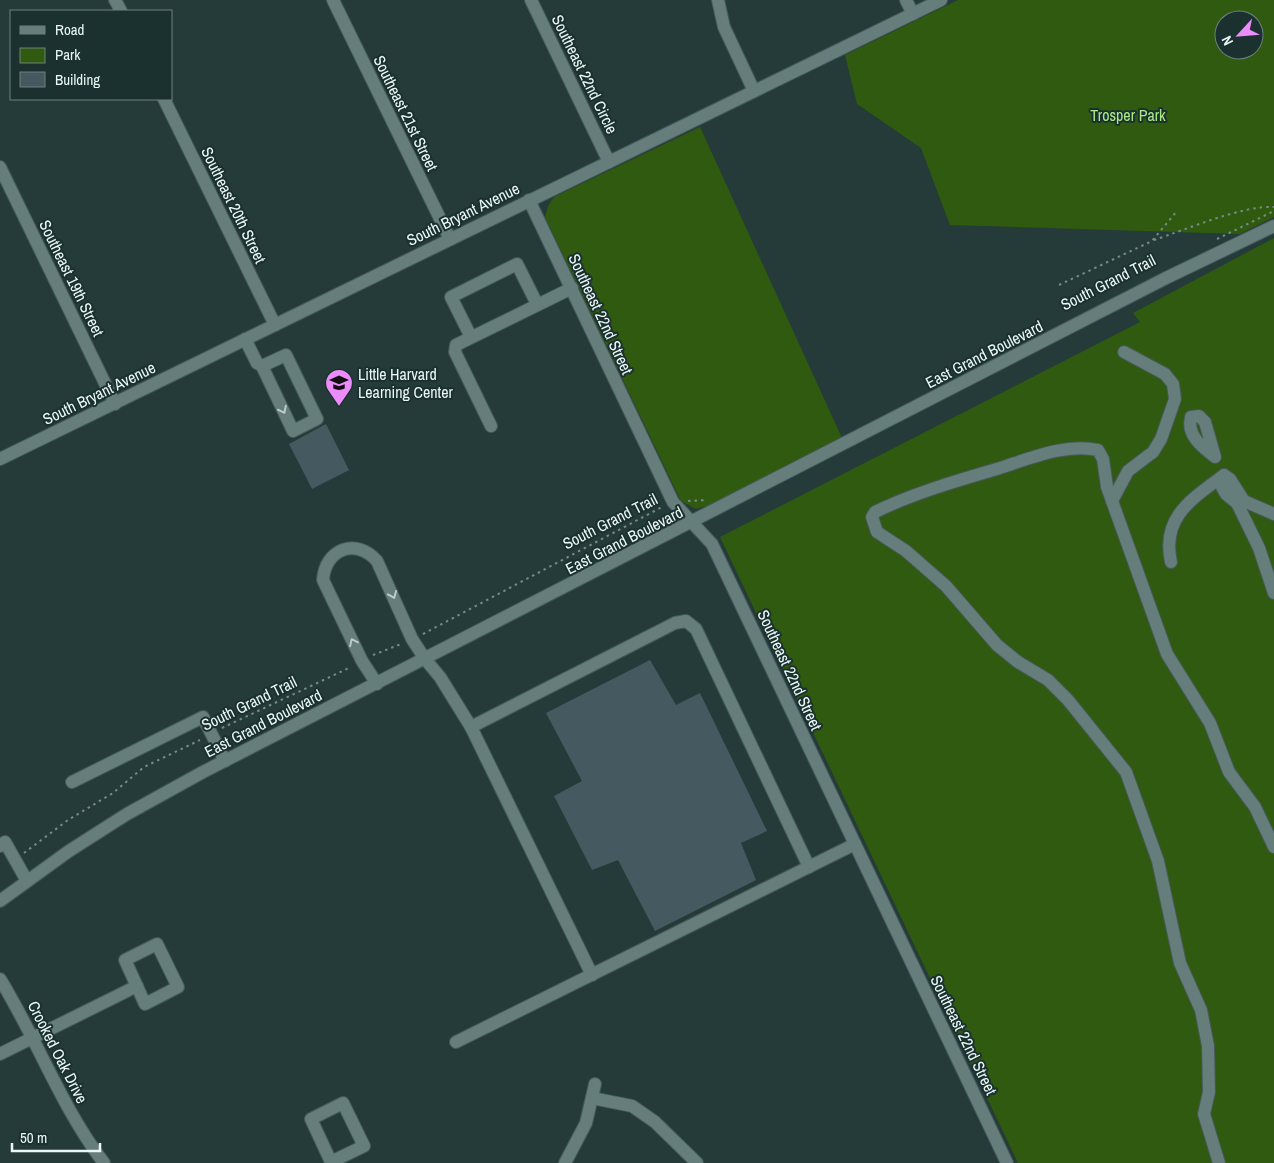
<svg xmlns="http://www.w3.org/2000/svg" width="1274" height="1163" font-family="'Archivo Narrow',sans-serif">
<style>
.green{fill:#305a0f;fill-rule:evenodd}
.building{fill:#445a60}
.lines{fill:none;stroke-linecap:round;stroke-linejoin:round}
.minor-casing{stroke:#465958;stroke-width:14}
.path{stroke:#778a88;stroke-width:2;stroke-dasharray:2.5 4;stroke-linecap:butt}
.minor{stroke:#657d7b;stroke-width:12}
.oneway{stroke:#bbcccb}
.labels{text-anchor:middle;stroke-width:4;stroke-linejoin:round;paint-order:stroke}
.street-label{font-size:16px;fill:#eaf7f6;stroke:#1b312f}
.park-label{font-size:16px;fill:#a9e984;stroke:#1b312f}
.poi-label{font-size:16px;fill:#eaf7f6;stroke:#1b312f;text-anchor:start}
</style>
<rect width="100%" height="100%" fill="#253b39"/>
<g class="green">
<path d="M958,0H1274V217L1240,234L950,225L921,148L857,104L845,55ZM1224,20H1254V50H1224Z"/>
<polygon points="700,127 842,438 711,505 696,509 681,501 545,217 548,206 554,197"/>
<polygon points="1274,238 1274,1163 1018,1163 720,537 1140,322 1133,313"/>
</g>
<g class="building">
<polygon points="326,424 349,470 312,489 289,444"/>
<polygon points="650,660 676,705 700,693 767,831 741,843 756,880 655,931 618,860 592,870 554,796 582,781 546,713"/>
</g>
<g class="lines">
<defs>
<g id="minor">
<polyline points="115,0 121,11"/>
<polyline points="333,0 450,239"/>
<polyline points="531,0 609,162"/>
<polyline points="718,0 724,27 754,91"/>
<polyline points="906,0 913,14"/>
<polyline points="164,99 275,325"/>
<polyline points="0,167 115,404"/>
<polyline points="529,200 673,502 712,544 1007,1163"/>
<polyline points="471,337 451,297 517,264 537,304"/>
<polyline points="245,339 257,363 262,366 293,431 317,419 286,355 262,366"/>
<path d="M1199,416L1205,422L1215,457C1202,447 1186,435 1191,417Z"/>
<polyline points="491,426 455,352 456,345 572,288"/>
<polyline points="0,459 941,0"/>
<polyline points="1112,501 1128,471 1153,452 1161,439 1175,399 1173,384 1165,374 1124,352"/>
<polyline points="1274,514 1244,501 1230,479 1224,475 1222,487 1226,494 1237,503 1259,548 1274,593"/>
<path d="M1171,562C1161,517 1192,499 1224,475"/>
<path d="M377,684L362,661L323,580C325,549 356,537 377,561L412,639L425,659L440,677L471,727"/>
<polyline points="72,782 203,717 225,761"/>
<polyline points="0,846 5,842 27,881"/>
<polyline points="0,901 69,851 127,814 203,772 1166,278 1274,226"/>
<polygon points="157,944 178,987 145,1004 125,960"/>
<polyline points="592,975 471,727 675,623 686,621 696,629 809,867"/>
<path d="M0,979C37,1039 61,1107 104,1163"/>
<polyline points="456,1042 855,844"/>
<polyline points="0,1054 137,986"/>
<polyline points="592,1098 632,1106 655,1122 697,1163"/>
<polygon points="343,1103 364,1146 331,1162 311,1119"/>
<polyline points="565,1163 586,1123 595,1084"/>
<path d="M1219,1163L1204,1114L1209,1092L1208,1046L1201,1010L1180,963L1158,861L1126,772L1068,700L1048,680L1018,662L997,645L946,586L906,551L877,532L872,517L875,512C914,493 956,481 997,469C1029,459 1064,443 1098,450L1103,459L1107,487L1167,654L1210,723L1229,772L1255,807L1274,847"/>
</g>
</defs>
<use href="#minor" class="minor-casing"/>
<g class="path">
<polyline points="1217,239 1274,211"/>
<path d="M1154,240C1185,230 1243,205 1274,207"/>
<polyline points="1059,285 1152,241 1177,211"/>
<polyline points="688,501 706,500"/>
<polyline points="423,634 662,507"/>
<polyline points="373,655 401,644"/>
<polyline points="222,728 351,667"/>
<polyline points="24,853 68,820 113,793 144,767 200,740"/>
</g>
<use href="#minor" class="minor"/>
</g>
<defs><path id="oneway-chevron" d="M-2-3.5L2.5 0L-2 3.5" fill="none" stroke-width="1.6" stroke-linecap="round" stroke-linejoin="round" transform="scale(1.25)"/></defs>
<g class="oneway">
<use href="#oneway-chevron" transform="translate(283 410) rotate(64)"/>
<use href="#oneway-chevron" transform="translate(393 595) rotate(68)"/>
<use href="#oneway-chevron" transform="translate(353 642) rotate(-116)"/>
</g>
<defs>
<symbol id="school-pin" viewBox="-11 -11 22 30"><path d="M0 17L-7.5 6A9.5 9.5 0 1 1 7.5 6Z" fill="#ec8cfb" stroke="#1b312f"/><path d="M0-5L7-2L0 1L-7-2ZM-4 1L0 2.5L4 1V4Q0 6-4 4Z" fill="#111"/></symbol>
</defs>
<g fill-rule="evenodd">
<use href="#school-pin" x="323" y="367" width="32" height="43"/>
</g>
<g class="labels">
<g class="street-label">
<text transform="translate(585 74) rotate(64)" y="6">Southeast 22nd Circle</text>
<text transform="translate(406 113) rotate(64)" y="6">Southeast 21st Street</text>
<text transform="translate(234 205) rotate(64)" y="6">Southeast 20th Street</text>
<text transform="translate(463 214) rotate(-26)" y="6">South Bryant Avenue</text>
<text transform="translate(72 278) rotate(64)" y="6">Southeast 19th Street</text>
<text transform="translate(1108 282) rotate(-27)" y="6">South Grand Trail</text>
<text transform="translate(601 314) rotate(65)" y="6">Southeast 22nd Street</text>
<text transform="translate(984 354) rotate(-27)" y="6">East Grand Boulevard</text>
<text transform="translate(99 393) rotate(-26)" y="6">South Bryant Avenue</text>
<text transform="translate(610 521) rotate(-27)" y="6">South Grand Trail</text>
<text transform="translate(624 540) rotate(-27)" y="6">East Grand Boulevard</text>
<text transform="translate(790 670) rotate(65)" y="6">Southeast 22nd Street</text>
<text transform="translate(249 703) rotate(-26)" y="6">South Grand Trail</text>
<text transform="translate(263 723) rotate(-27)" y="6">East Grand Boulevard</text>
<text transform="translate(964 1035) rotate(64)" y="6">Southeast 22nd Street</text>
<text transform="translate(58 1052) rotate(63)" y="6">Crooked Oak Drive</text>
</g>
<g class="park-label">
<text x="1128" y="121">Trosper Park</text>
</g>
<g class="poi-label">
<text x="358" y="380">Little Harvard<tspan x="358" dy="18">Learning Center</tspan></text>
</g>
</g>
<rect x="10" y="10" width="162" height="90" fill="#1b312f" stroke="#6e807f"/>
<rect x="20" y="26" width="25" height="8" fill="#657d7b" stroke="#6e807f"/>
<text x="55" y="35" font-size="15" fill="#eaf7f6">Road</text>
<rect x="20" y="48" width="25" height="15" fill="#305a0f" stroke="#6e807f"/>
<text x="55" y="60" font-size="15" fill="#eaf7f6">Park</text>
<rect x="20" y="72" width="25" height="15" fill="#445a60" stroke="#6e807f"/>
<text x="55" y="85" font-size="15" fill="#eaf7f6">Building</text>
<g transform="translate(1239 35) rotate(244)"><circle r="24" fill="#1b312f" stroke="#6e807f"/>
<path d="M0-4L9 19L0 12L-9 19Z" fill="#ec8cfb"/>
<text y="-8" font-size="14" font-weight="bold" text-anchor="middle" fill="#eaf7f6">N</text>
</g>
<path d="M12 1143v8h88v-8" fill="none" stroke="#eaf7f6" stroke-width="2.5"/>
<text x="20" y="1143" font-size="15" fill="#eaf7f6" stroke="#1b312f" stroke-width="4" paint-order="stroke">50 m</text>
</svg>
